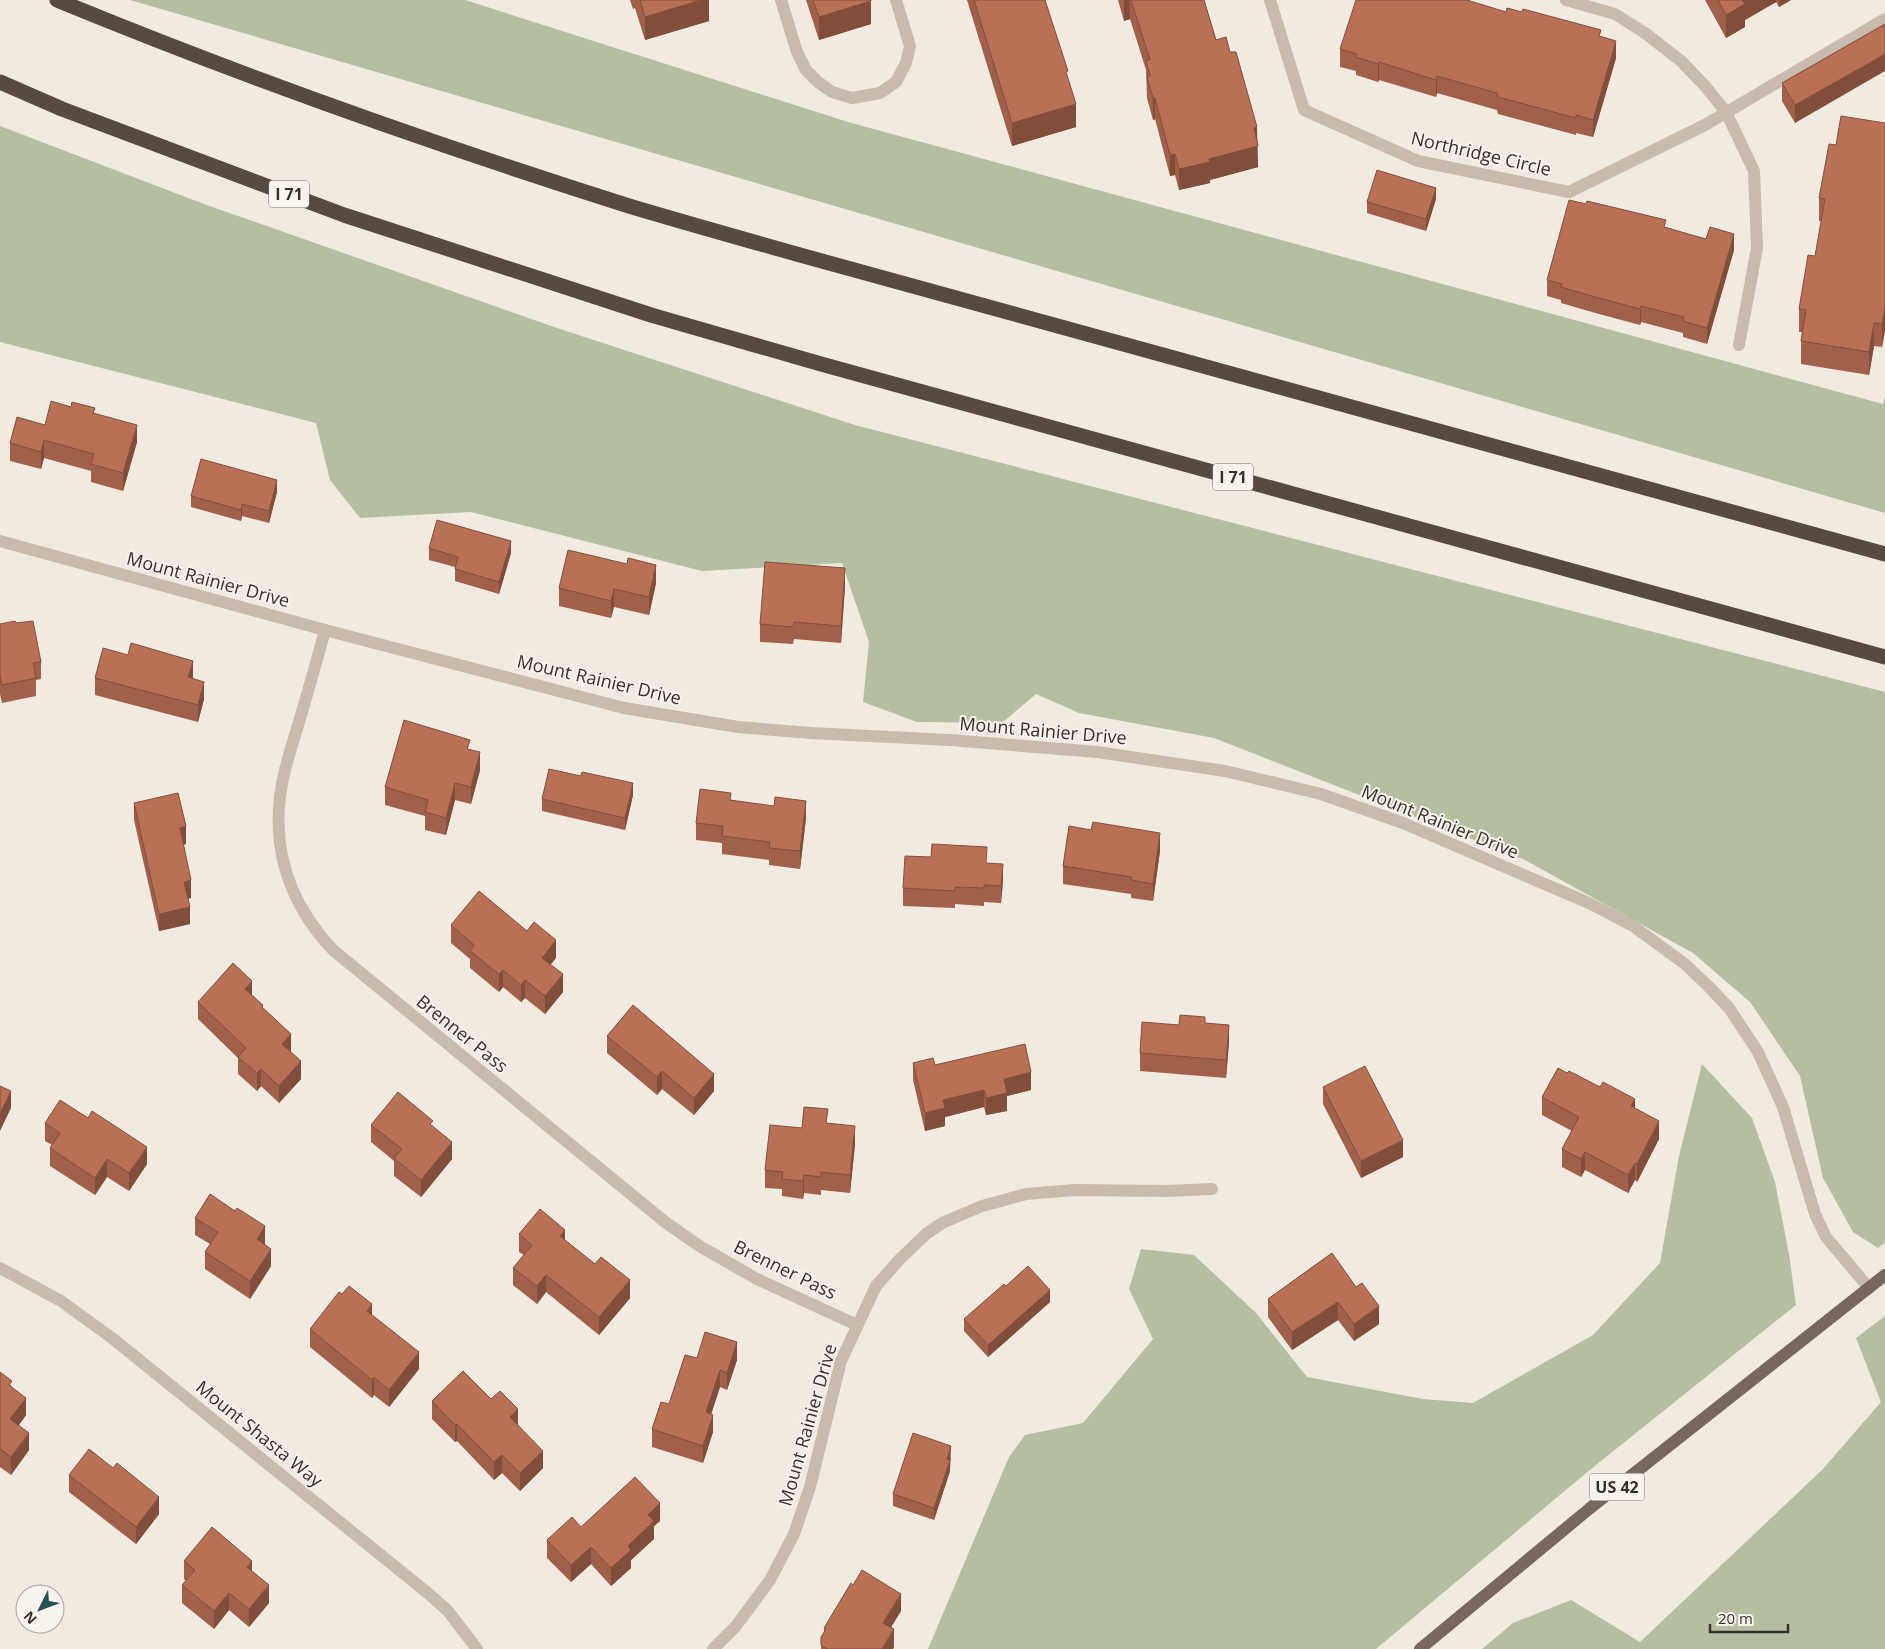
<svg xmlns="http://www.w3.org/2000/svg" width="1885" height="1649" font-family="'Open Sans',sans-serif">
<style>
.green{fill:#b4bfa2}
.lines{fill:none;stroke-linecap:round;stroke-linejoin:round}
.minor{stroke:#c8baad;stroke-width:12}
.primary{stroke:#78675e;stroke-width:12}
.motorway{stroke:#574a43;stroke-width:15}
.wall{fill:#a06049}
.shaded-wall{fill:#824e3c}
.building{fill:#ba7055;stroke:#824e3c}
.labels{text-anchor:middle;stroke-width:4;stroke-linejoin:round;paint-order:stroke}
.shield{fill:#f9f3ed;stroke:#716a65;stroke-width:1}
.shield-label{font-size:16px;font-weight:bold;fill:#372f2b}
.street-label{font-size:18px;fill:#372f2b;stroke:#f9f3ed}
</style>
<rect width="100%" height="100%" fill="#f1eae0"/>
<g class="green">
<polygon points="130,0 465,0 848,122 1883,404 1885,396 1885,513"/>
<polygon points="0,126 204,204 557,328 855,425 1885,692 1885,1243 1878,1248 1853,1232 1823,1178 1800,1076 1750,1002 1693,953 1525,860 1214,738 1079,713 1036,694 1002,723 917,722 863,702 869,642 842,563 702,571 471,512 360,518 330,480 316,423 0,342"/>
<polygon points="1702,1064 1752,1118 1775,1182 1789,1254 1796,1305 1591,1469 1376,1649 928,1649 1009,1457 1025,1435 1083,1423 1153,1339 1129,1289 1141,1249 1194,1255 1256,1313 1307,1377 1423,1399 1473,1403 1593,1335 1660,1263 1679,1156"/>
<polygon points="1885,1316 1885,1649 1482,1649 1513,1623 1571,1600 1640,1642 1823,1469 1881,1402 1856,1338"/>
</g>
<g class="lines">
<g class="minor">
<polyline points="781,0 797,52 806,70 818,82 832,92 852,98 880,93 896,82 906,63 910,46 896,0"/>
<polyline points="1270,0 1304,110 1418,161 1569,192 1705,125 1885,19"/>
<polyline points="1566,0 1615,14 1645,33 1681,61 1705,86 1726,112 1754,171 1757,248 1739,345"/>
<polyline points="0,541 325,630 624,708 738,727 811,733 950,740 1097,752 1225,771 1321,794 1403,823 1591,904 1633,926 1685,964 1709,987 1729,1008 1758,1052 1783,1107 1815,1214 1826,1237 1869,1288"/>
<path d="M325,630C317,661 308,691 299,722C294,738 289,754 285,770C268,838 285,899 333,950L665,1222L701,1247L757,1279L857,1325"/>
<polyline points="0,1268 61,1301 112,1338 429,1594 448,1611 477,1649"/>
<polyline points="713,1649 736,1626 770,1580 794,1534 810,1487 841,1361 876,1286 899,1260 926,1234 942,1223 982,1206 1026,1194 1074,1190 1167,1191 1212,1189"/>
</g>
<polyline class="primary" points="1420,1649 1589,1509 1885,1275"/>
<g class="motorway">
<path d="M57,0C244,77 436,145 629,206C686,223 743,239 800,255L1885,554"/>
<polyline points="0,82 62,109 344,215 651,315 821,364 1885,657"/>
</g>
</g>
<g class="wall">
<polygon points="630,0 709,0 709,21 645,40 635,8 633,9"/>
<polygon points="806,0 871,0 871,24 819,40"/>
<polygon points="967,0 1045,0 1068,79 1076,127 1012,146"/>
<polygon points="1118,0 1204,0 1216,40 1230,52 1257,142 1258,167 1210,180 1210,183 1179,190 1175,175 1170,176 1155,119 1153,120 1147,98 1146,70 1130,19 1124,21"/>
<polygon points="1705,0 1791,0 1779,7 1776,2 1745,20 1745,27 1726,38"/>
<polygon points="1506,12 1601,37 1616,58 1593,137 1576,133 1576,135 1498,114 1497,110 1437,93 1436,97 1379,80 1378,82 1356,75 1356,71 1340,67 1340,49"/>
<polygon points="1885,24 1795,123 1782,101 1782,83"/>
<polygon points="1885,123 1885,330 1882,347 1874,346 1869,375 1801,364 1801,341 1802,332 1799,332 1799,309 1815,256 1821,221 1819,221 1819,198"/>
<polygon points="1436,199 1426,231 1367,213 1367,202"/>
<polygon points="1666,227 1734,250 1707,344 1683,337 1683,333 1641,322 1640,325 1599,314 1561,303 1561,300 1547,296 1547,280"/>
<polygon points="71,407 95,413 137,442 123,491 91,482 91,471 44,458 41,469 10,461 10,443 45,425"/>
<polygon points="277,492 269,523 242,516 241,521 191,507 191,496"/>
<polygon points="429,548 511,553 499,594 455,581 455,567 429,560"/>
<polygon points="656,583 649,615 614,607 611,618 559,606 559,588"/>
<polygon points="845,586 841,643 794,639 793,644 760,642 760,624"/>
<polygon points="16,623 41,662 41,679 36,680 36,696 2,703 0,694 0,624"/>
<polygon points="128,655 193,679 204,699 198,722 95,695 95,678"/>
<polygon points="470,749 480,770 471,804 455,800 446,835 425,830 425,816 385,805 385,787"/>
<polygon points="633,795 625,830 542,811 542,799"/>
<polygon points="731,800 806,818 800,869 769,865 769,860 722,854 722,843 696,840 696,823"/>
<polygon points="134,803 186,844 183,845 191,898 188,899 190,924 159,931 134,820"/>
<polygon points="1160,851 1153,901 1131,898 1131,894 1063,884 1063,866"/>
<polygon points="1003,881 1001,903 984,902 984,906 955,904 955,908 903,906 903,888"/>
<polygon points="451,925 556,958 550,965 563,992 545,1014 525,998 521,1002 503,987 499,992 470,968 470,959 451,943"/>
<polygon points="252,995 263,1009 291,1051 301,1079 279,1103 261,1086 257,1091 238,1074 238,1058 198,1019 198,1002"/>
<polygon points="1205,1023 1229,1042 1226,1078 1140,1071 1140,1053 1179,1025"/>
<polygon points="607,1036 714,1091 694,1115 662,1089 657,1095 607,1053"/>
<polygon points="913,1063 935,1065 1031,1090 1007,1096 1007,1111 986,1115 984,1107 945,1117 945,1126 925,1131 913,1080"/>
<polygon points="1323,1087 1403,1157 1361,1178 1323,1104"/>
<polygon points="1542,1097 1635,1108 1659,1139 1637,1182 1635,1180 1628,1193 1585,1170 1581,1177 1562,1167 1562,1149 1572,1131 1542,1115"/>
<polygon points="45,1123 147,1164 129,1191 107,1177 95,1195 50,1166 50,1148 52,1145 45,1141"/>
<polygon points="828,1123 855,1144 850,1193 821,1190 821,1195 804,1193 803,1199 782,1196 782,1189 765,1188 765,1170 802,1128"/>
<polygon points="371,1125 433,1127 452,1159 421,1197 394,1176 394,1161 371,1142"/>
<polygon points="195,1218 265,1243 265,1245 271,1266 250,1299 205,1269 205,1252 210,1244 195,1235"/>
<polygon points="519,1234 565,1240 630,1298 599,1335 546,1292 537,1304 513,1285 513,1268 524,1255 519,1252"/>
<polygon points="1332,1253 1379,1324 1354,1341 1338,1320 1292,1350 1268,1317 1268,1299"/>
<polygon points="1006,1286 1050,1302 988,1357 964,1331 964,1319"/>
<polygon points="372,1315 419,1369 389,1407 374,1395 372,1398 310,1347 310,1329"/>
<polygon points="697,1358 737,1360 727,1390 720,1387 711,1414 713,1432 703,1463 652,1447 652,1429 669,1404"/>
<polygon points="0,1372 12,1387 26,1415 19,1425 29,1450 11,1475 0,1467"/>
<polygon points="432,1401 518,1426 543,1468 520,1491 502,1473 494,1480 457,1441 455,1442 432,1419"/>
<polygon points="951,1458 950,1461 950,1471 934,1520 893,1506 893,1494"/>
<polygon points="69,1475 159,1514 136,1544 69,1492"/>
<polygon points="660,1521 654,1526 654,1539 631,1560 631,1568 611,1586 591,1564 571,1582 547,1558 547,1540 581,1527"/>
<polygon points="184,1561 252,1572 269,1603 249,1627 229,1610 214,1629 182,1603 182,1585 186,1581 184,1579"/>
<polygon points="901,1611 891,1627 894,1647 893,1649 821,1649 821,1637 824,1633 824,1628"/>
</g>
<g class="shaded-wall">
<polygon points="701,0 709,0 709,21 645,40 645,17"/>
<polygon points="1124,0 1130,0 1130,19 1124,21"/>
<polygon points="1742,0 1776,0 1776,2 1745,20 1745,27 1726,38 1726,15"/>
<polygon points="1779,0 1791,0 1779,7"/>
<polygon points="871,1 871,24 819,40 819,17"/>
<polygon points="1616,41 1616,58 1593,137 1593,120"/>
<polygon points="1885,54 1885,71 1795,123 1795,105"/>
<polygon points="1379,62 1379,80 1378,82 1378,64"/>
<polygon points="1437,76 1437,93 1436,97 1436,80"/>
<polygon points="1153,98 1155,98 1155,119 1153,120"/>
<polygon points="1076,104 1076,127 1012,146 1012,123"/>
<polygon points="1257,127 1258,167 1210,180 1210,183 1179,190 1179,169 1209,159 1254,128"/>
<polygon points="1175,154 1175,175 1170,176 1170,155"/>
<polygon points="1436,188 1436,199 1426,231 1426,219"/>
<polygon points="1734,234 1734,250 1707,344 1707,328"/>
<polygon points="1641,306 1641,322 1640,325 1640,309"/>
<polygon points="1885,307 1885,330 1882,347 1882,324"/>
<polygon points="1874,323 1874,346 1869,375 1869,352"/>
<polygon points="137,425 137,442 123,491 123,473"/>
<polygon points="44,440 44,458 41,469 41,452"/>
<polygon points="277,480 277,492 269,523 269,511"/>
<polygon points="242,504 242,516 241,521 241,510"/>
<polygon points="511,541 511,553 499,594 499,582"/>
<polygon points="656,565 656,583 649,615 649,597"/>
<polygon points="845,568 845,586 841,643 841,626"/>
<polygon points="614,589 614,607 611,618 611,601"/>
<polygon points="193,661 193,678 188,695 188,677"/>
<polygon points="204,682 204,699 198,722 198,705"/>
<polygon points="480,752 480,770 471,804 471,787"/>
<polygon points="455,783 455,800 446,835 446,818"/>
<polygon points="633,783 633,795 625,830 625,818"/>
<polygon points="806,801 806,818 800,869 800,851"/>
<polygon points="186,826 186,844 180,846 180,828"/>
<polygon points="1160,833 1160,851 1153,901 1153,884"/>
<polygon points="1003,864 1003,881 1001,903 1001,886"/>
<polygon points="191,880 191,898 184,899 184,882"/>
<polygon points="190,907 190,924 159,931 159,914"/>
<polygon points="556,940 556,958 542,975 542,958"/>
<polygon points="503,970 503,987 499,992 499,974"/>
<polygon points="563,974 563,992 545,1014 545,996"/>
<polygon points="525,980 525,998 521,1002 521,985"/>
<polygon points="252,981 252,998 245,989"/>
<polygon points="1229,1025 1229,1042 1226,1078 1226,1060"/>
<polygon points="291,1034 291,1051 282,1061 282,1044"/>
<polygon points="301,1061 301,1079 279,1103 279,1086"/>
<polygon points="261,1069 261,1086 257,1091 257,1073"/>
<polygon points="662,1071 662,1089 657,1095 657,1077"/>
<polygon points="1031,1072 1031,1090 1007,1096 1007,1111 986,1115 986,1098 1004,1079"/>
<polygon points="714,1074 714,1091 694,1115 694,1098"/>
<polygon points="984,1090 984,1107 945,1117 945,1126 925,1131 925,1113 943,1100"/>
<polygon points="11,1091 11,1108 0,1131 0,1114"/>
<polygon points="1635,1099 1635,1117 1631,1106"/>
<polygon points="1659,1121 1659,1139 1637,1182 1637,1164"/>
<polygon points="855,1126 855,1144 850,1193 850,1175"/>
<polygon points="1403,1140 1403,1157 1361,1178 1361,1161"/>
<polygon points="452,1142 452,1159 421,1197 421,1180"/>
<polygon points="147,1147 147,1164 129,1191 129,1173"/>
<polygon points="1585,1152 1585,1170 1581,1177 1581,1159"/>
<polygon points="107,1159 107,1177 95,1195 95,1178"/>
<polygon points="1635,1163 1635,1180 1628,1193 1628,1175"/>
<polygon points="804,1175 804,1193 803,1199 803,1181"/>
<polygon points="265,1226 265,1243 257,1257 257,1239"/>
<polygon points="565,1230 565,1247 560,1236"/>
<polygon points="271,1249 271,1266 250,1299 250,1281"/>
<polygon points="546,1275 546,1292 537,1304 537,1286"/>
<polygon points="630,1280 630,1298 599,1335 599,1317"/>
<polygon points="1050,1290 1050,1302 988,1357 988,1345"/>
<polygon points="1338,1302 1338,1320 1292,1350 1292,1332"/>
<polygon points="372,1304 372,1321 367,1311"/>
<polygon points="1379,1306 1379,1324 1354,1341 1354,1324"/>
<polygon points="737,1342 737,1360 727,1390 727,1373"/>
<polygon points="419,1352 419,1369 389,1407 389,1390"/>
<polygon points="720,1370 720,1387 706,1430 706,1412"/>
<polygon points="374,1377 374,1395 372,1398 372,1380"/>
<polygon points="26,1398 26,1415 10,1437 10,1419"/>
<polygon points="518,1409 518,1427 510,1417"/>
<polygon points="713,1415 713,1432 703,1463 703,1446"/>
<polygon points="457,1424 457,1441 455,1442 455,1425"/>
<polygon points="29,1433 29,1450 11,1475 11,1457"/>
<polygon points="951,1446 950,1471 934,1520 934,1508 947,1459"/>
<polygon points="543,1451 543,1468 520,1491 520,1473"/>
<polygon points="502,1455 502,1473 494,1480 494,1462"/>
<polygon points="159,1497 159,1514 136,1544 136,1527"/>
<polygon points="660,1503 660,1521 654,1526 654,1539 631,1560 631,1568 611,1586 611,1568 628,1546 648,1515"/>
<polygon points="591,1547 591,1564 571,1582 571,1565"/>
<polygon points="252,1561 252,1578 247,1567"/>
<polygon points="269,1585 269,1603 249,1627 249,1609"/>
<polygon points="229,1593 229,1610 214,1629 214,1611"/>
<polygon points="901,1594 901,1611 883,1640 883,1623"/>
<polygon points="894,1629 894,1647 893,1649 882,1649"/>
</g>
<g class="building">
<polygon points="640,0 701,0 645,17"/>
<polygon points="813,0 871,0 871,1 819,17"/>
<polygon points="974,0 1045,0 1068,71 1066,72 1076,104 1012,123"/>
<polygon points="1131,0 1204,0 1216,40 1226,37 1230,52 1236,52 1257,127 1254,128 1258,146 1209,159 1210,162 1179,169 1175,154 1170,155 1155,98 1153,98 1147,77 1150,76 1146,60 1150,60"/>
<polygon points="1356,0 1467,0 1506,12 1507,8 1522,12 1523,9 1601,30 1599,36 1616,41 1593,120 1576,115 1576,118 1498,97 1497,93 1437,76 1436,80 1379,62 1378,64 1356,57 1357,54 1340,49"/>
<polygon points="1718,0 1742,0 1745,4 1726,15"/>
<polygon points="1885,24 1885,54 1795,105 1782,83"/>
<polygon points="1841,116 1885,123 1885,307 1882,324 1874,323 1869,352 1801,341 1806,310 1799,309 1808,255 1815,256 1825,199 1819,198 1829,144 1836,145"/>
<polygon points="1377,170 1436,188 1426,219 1367,202"/>
<polygon points="1569,200 1586,204 1587,201 1666,220 1664,227 1706,239 1710,227 1734,234 1707,328 1683,321 1684,317 1641,306 1640,309 1599,298 1561,287 1562,284 1547,280"/>
<polygon points="51,401 71,407 72,402 95,408 93,413 137,425 123,473 91,464 94,454 44,440 41,452 10,443 17,417 45,425"/>
<polygon points="201,459 277,480 269,511 242,504 241,510 191,496"/>
<polygon points="437,520 511,541 499,582 455,569 458,557 429,548"/>
<polygon points="568,550 627,564 628,558 656,565 649,597 614,589 611,601 559,588"/>
<polygon points="765,562 845,568 841,626 794,622 793,627 760,624"/>
<polygon points="15,621 16,623 33,621 41,662 33,663 36,678 2,685 0,676 0,624"/>
<polygon points="131,643 193,661 188,677 204,682 198,705 95,678 103,648 128,655"/>
<polygon points="404,720 470,740 467,749 480,752 471,787 455,783 446,818 425,812 428,800 385,787"/>
<polygon points="549,769 581,776 582,772 633,783 625,818 542,799"/>
<polygon points="700,789 731,793 730,800 774,806 775,797 806,801 800,851 769,848 770,842 722,836 723,826 696,823"/>
<polygon points="178,793 186,826 180,828 191,880 184,882 190,907 159,914 134,803"/>
<polygon points="1093,822 1160,833 1153,884 1131,880 1132,877 1063,866 1069,826 1091,830"/>
<polygon points="932,844 987,847 986,863 1003,864 1001,886 984,885 984,888 955,887 955,891 903,888 905,856 931,857"/>
<polygon points="479,891 527,931 534,922 556,940 542,958 563,974 545,996 525,980 521,985 503,970 499,974 470,951 474,945 451,925"/>
<polygon points="233,963 252,981 245,989 263,1005 262,1007 291,1034 282,1044 301,1061 279,1086 261,1069 257,1073 238,1057 246,1048 198,1002"/>
<polygon points="633,1005 714,1074 694,1098 662,1071 657,1077 607,1036"/>
<polygon points="1180,1015 1205,1017 1205,1023 1229,1025 1226,1060 1140,1053 1142,1022 1179,1025"/>
<polygon points="1025,1044 1031,1072 1004,1079 1007,1093 986,1098 984,1090 943,1100 945,1108 925,1113 913,1063 933,1058 935,1065"/>
<polygon points="1365,1066 1403,1140 1361,1161 1323,1087"/>
<polygon points="1558,1068 1567,1073 1569,1071 1600,1087 1603,1082 1635,1099 1631,1106 1659,1121 1637,1164 1635,1163 1628,1175 1585,1152 1581,1159 1562,1149 1579,1117 1542,1097"/>
<polygon points="0,1086 11,1091 0,1114"/>
<polygon points="398,1092 433,1121 430,1124 452,1142 421,1180 394,1158 402,1149 371,1125"/>
<polygon points="60,1100 88,1118 92,1111 147,1147 129,1173 107,1159 95,1178 50,1148 60,1133 45,1123"/>
<polygon points="804,1107 828,1109 826,1123 855,1126 850,1175 821,1172 821,1177 804,1175 803,1181 782,1179 783,1172 765,1170 770,1125 802,1128"/>
<polygon points="210,1194 235,1211 237,1208 265,1226 257,1239 271,1249 250,1281 205,1252 218,1232 195,1218"/>
<polygon points="540,1209 565,1230 560,1236 595,1264 601,1257 630,1280 599,1317 546,1275 537,1286 513,1268 532,1245 519,1234"/>
<polygon points="1332,1253 1356,1287 1362,1283 1379,1306 1354,1324 1338,1302 1292,1332 1268,1299"/>
<polygon points="1028,1266 1050,1290 988,1345 964,1319 1004,1284 1006,1286"/>
<polygon points="349,1286 372,1304 367,1311 419,1352 389,1390 374,1377 372,1380 310,1329 339,1292 342,1294"/>
<polygon points="705,1332 737,1342 727,1373 720,1370 706,1412 713,1415 703,1446 652,1429 661,1402 669,1404 685,1355 697,1358"/>
<polygon points="463,1371 491,1399 500,1391 518,1409 510,1417 543,1451 520,1473 502,1455 494,1462 457,1424 455,1425 432,1401"/>
<polygon points="0,1372 12,1381 9,1385 26,1398 10,1419 29,1433 11,1457 0,1449"/>
<polygon points="913,1433 951,1446 947,1459 950,1460 934,1508 893,1494"/>
<polygon points="89,1449 113,1468 117,1463 159,1497 136,1527 69,1475"/>
<polygon points="635,1477 660,1503 648,1515 654,1521 628,1546 631,1550 611,1568 591,1547 571,1565 547,1540 572,1517 581,1527"/>
<polygon points="212,1527 252,1561 247,1567 269,1585 249,1609 229,1593 214,1611 182,1585 195,1570 184,1561"/>
<polygon points="862,1570 901,1594 883,1623 894,1629 882,1649 827,1649 821,1645 821,1637 826,1629 824,1628 851,1583 853,1585"/>
</g>
<g class="labels">
<g class="shield">
<rect x="269" y="180.5" width="40" height="27" rx="4"/>
<rect x="1213" y="463.5" width="40" height="27" rx="4"/>
<rect x="1589.5" y="1473.5" width="55" height="27" rx="4"/>
</g>
<g class="shield-label">
<text x="289" y="200">I 71</text>
<text x="1233" y="483">I 71</text>
<text x="1617" y="1493">US 42</text>
</g>
<g class="street-label">
<text transform="translate(1481 154) rotate(13)" y="6">Northridge Circle</text>
<text transform="translate(208 580) rotate(15)" y="6">Mount Rainier Drive</text>
<text transform="translate(599 680) rotate(13)" y="6">Mount Rainier Drive</text>
<text transform="translate(1043 731) rotate(5)" y="6">Mount Rainier Drive</text>
<text transform="translate(1440 822) rotate(22)" y="6">Mount Rainier Drive</text>
<text transform="translate(462 1034) rotate(39)" y="6">Brenner Pass</text>
<text transform="translate(785 1270) rotate(26)" y="6">Brenner Pass</text>
<text transform="translate(808 1425) rotate(-74)" y="6">Mount Rainier Drive</text>
<text transform="translate(259 1434) rotate(39)" y="6">Mount Shasta Way</text>
</g>
</g>
<g transform="translate(40 1609) rotate(228)"><circle r="24" fill="#f9f3ed" stroke="#aba59f"/>
<path d="M0-4L9 19L0 12L-9 19Z" fill="#245155"/>
<text y="-8" font-size="14" font-weight="bold" text-anchor="middle" fill="#372f2b">N</text>
</g>
<path d="M1710 1624v8h78v-8" fill="none" stroke="#372f2b" stroke-width="2.5"/>
<text x="1718" y="1624" font-size="15" fill="#372f2b" stroke="#f9f3ed" stroke-width="4" paint-order="stroke">20 m</text>
</svg>
